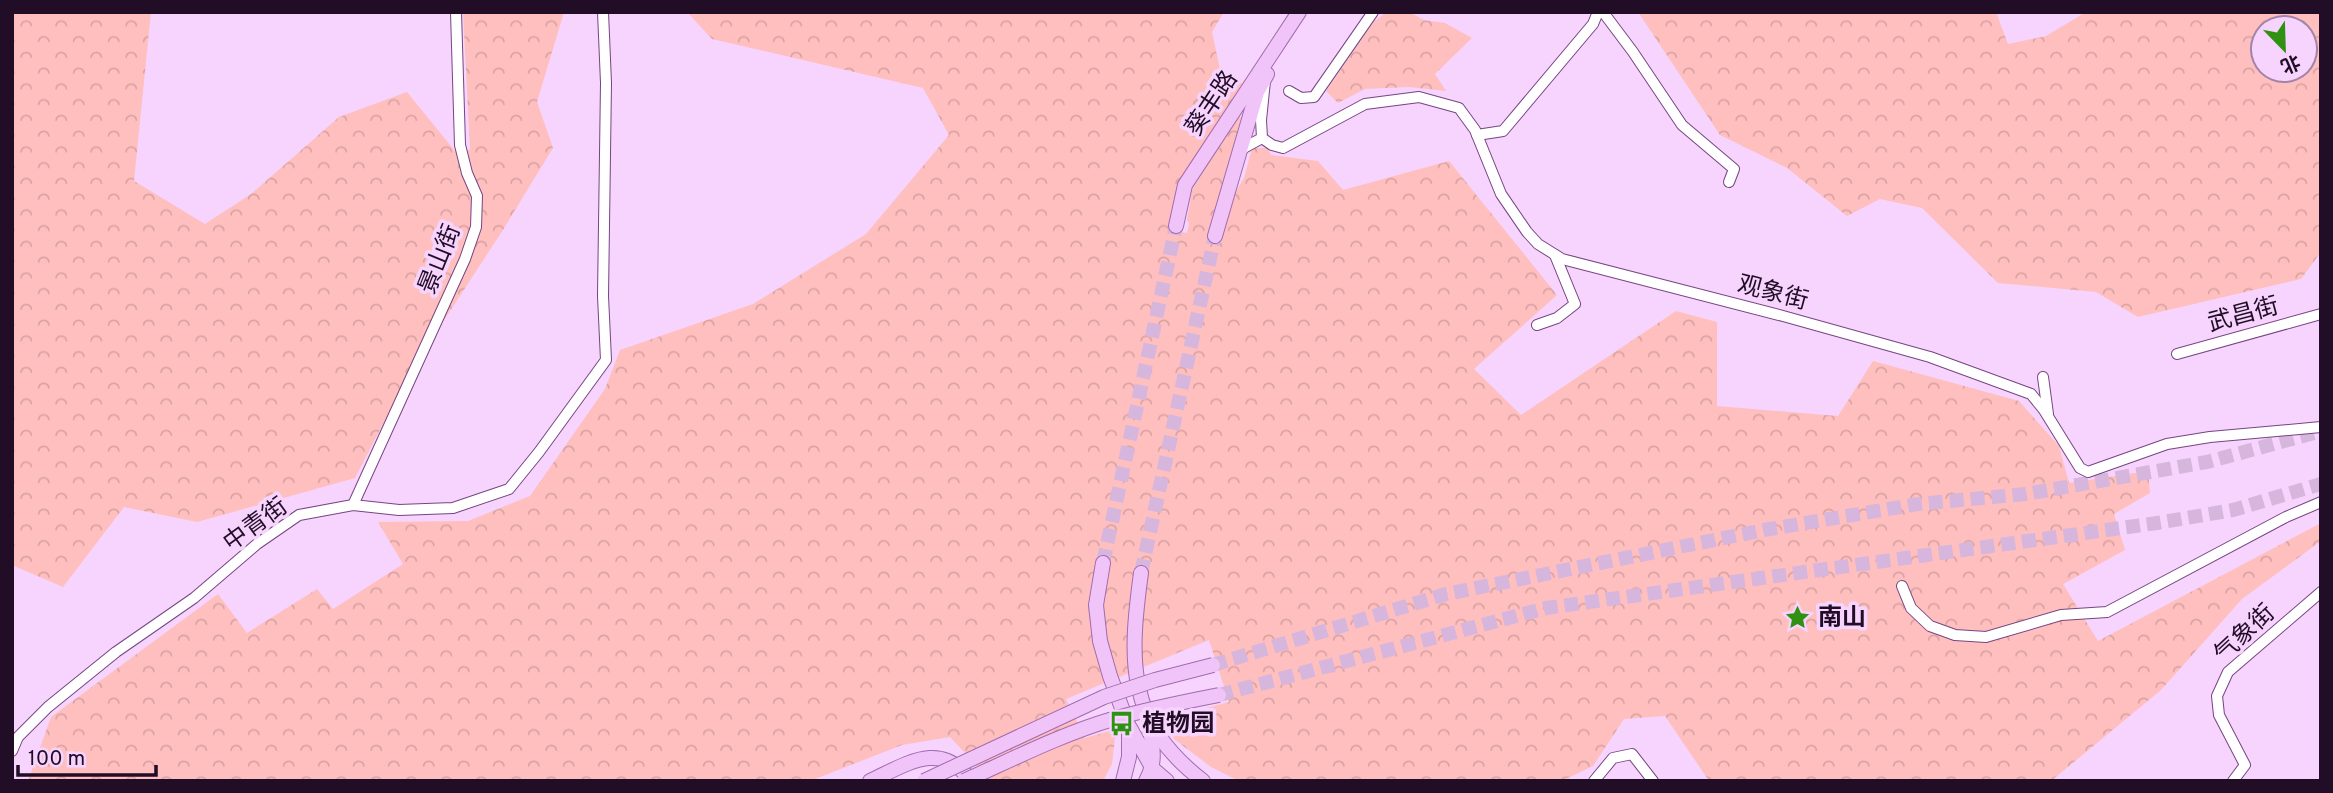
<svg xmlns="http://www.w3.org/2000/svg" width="2333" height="793" font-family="Overpass,'Noto Sans SC',sans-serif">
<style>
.forest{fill:url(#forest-crowns);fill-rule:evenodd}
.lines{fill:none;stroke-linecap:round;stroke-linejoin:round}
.major-tunnel{stroke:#d6b6dd;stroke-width:14;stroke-dasharray:14 7;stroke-linecap:butt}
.minor-casing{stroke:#764581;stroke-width:12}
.major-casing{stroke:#a16bad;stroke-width:16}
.minor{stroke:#fff;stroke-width:10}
.major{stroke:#f0c4f9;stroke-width:14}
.major-bridge-casing{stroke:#a16bad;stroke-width:16;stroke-linecap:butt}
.major-bridge{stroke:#f0c4f9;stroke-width:14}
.labels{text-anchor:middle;stroke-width:7;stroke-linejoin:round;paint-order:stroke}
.street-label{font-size:24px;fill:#220d26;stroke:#f6d4fd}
.poi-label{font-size:24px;font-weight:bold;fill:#220d26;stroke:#f6d4fd;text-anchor:start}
</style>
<defs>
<pattern id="forest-crowns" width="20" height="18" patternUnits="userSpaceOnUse" patternTransform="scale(1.75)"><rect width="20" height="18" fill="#ffbfbe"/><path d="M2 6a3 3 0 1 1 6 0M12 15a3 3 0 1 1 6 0" fill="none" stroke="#daa3a3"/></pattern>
</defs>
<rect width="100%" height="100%" fill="#f6d4fd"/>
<g class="forest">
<polygon points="12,12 151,12 134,181 205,224 251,194 339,117 407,92 459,156 470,149 463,12 564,12 537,102 553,148 501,233 409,374 355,478 197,522 124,507 63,587 12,565"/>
<polygon points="687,12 1224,12 1212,32 1220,69 1242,84 1182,181 1172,230 1187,233 1189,223 1187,220 1192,190 1237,117 1241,117 1209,238 1221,242 1234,195 1244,178 1252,148 1267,148 1271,155 1318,161 1343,190 1449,161 1557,295 1474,369 1521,415 1676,311 1717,322 1717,406 1838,416 1873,361 2019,401 2059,446 2069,483 2148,471 2150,493 2114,514 2125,550 2063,584 2098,641 2321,523 2321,541 2242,599 2161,690 2051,781 1709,781 1665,716 1624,719 1593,766 1562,781 1239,781 1211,767 1174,739 1165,719 1229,702 1209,640 1066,699 1085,738 1116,729 1112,764 1103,781 991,781 950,737 902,745 810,781 28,781 51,717 218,594 247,633 317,589 333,609 403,564 378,522 468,521 530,496 605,389 620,350 753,304 866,234 949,135 923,88 712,39"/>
<polygon points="1387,12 1409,12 1424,20 1445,23 1472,38 1435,74 1446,91 1409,87 1365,89 1338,103 1326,91 1374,21"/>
<path d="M1638,12H1996L2008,44L2046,36L2086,12H2321V252L2301,279L2138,317L2096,292L1998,283L1922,208L1880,199L1847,216L1787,168L1720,135ZM2263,28H2305V70H2263Z"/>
</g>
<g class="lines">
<g class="major-tunnel">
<polyline points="1103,563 1176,226"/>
<polyline points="1141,573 1215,236"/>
<polyline points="1213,665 1446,594 1764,530 1918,504 2026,494 2207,462 2321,431"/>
<polyline points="1219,695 1546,608 2157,523 2233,510 2321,484"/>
</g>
<defs>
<g id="minor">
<polyline points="1603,12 1633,52 1682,125 1734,169 1729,182"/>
<polyline points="1289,91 1301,98 1314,97 1373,12"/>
<polyline points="1477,135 1503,131 1593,24 1598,12"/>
<polyline points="1262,138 1272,145 1283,148 1365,104 1419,97 1459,108 1475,130 1501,194 1527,232 1538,244 1562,259 1783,316 1930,357 2031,394 2044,410 2080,468 2088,472 2167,444 2210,437 2321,427"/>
<polyline points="1240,150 1262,138 1261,120 1265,81"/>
<polyline points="1537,325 1557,318 1575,304 1555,255"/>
<polyline points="2177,354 2321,314"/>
<polyline points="2043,377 2048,414"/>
<polyline points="353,505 465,259 476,227 477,196 467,173 460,145 456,12"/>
<polyline points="1902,586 1911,608 1930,626 1955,635 1986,637 2061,615 2107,612 2286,517 2321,502"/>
<polyline points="12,751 18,737 48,707 116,652 194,598 257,544 299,515 353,505 399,510 453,508 509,489 539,452 606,360 603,296 606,83 603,12"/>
<polyline points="1594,781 1613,758 1632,754 1653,781"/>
<polyline points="2233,781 2245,765 2219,715 2217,696 2228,672 2321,592"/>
</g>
<g id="major">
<polyline points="1176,226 1185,185 1299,12"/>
<polyline points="1215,236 1257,92 1267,74"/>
<polyline points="1103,563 1096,605 1100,641 1110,676 1129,727 1129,757 1123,781"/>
<path d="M1141,573C1129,661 1126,722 1203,781"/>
<polyline points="1130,728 1153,769 1167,781"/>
<path d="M870,781C907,764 941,739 971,781"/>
<path d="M1146,781C1157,762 1152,744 1149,723"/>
</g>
</defs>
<use href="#minor" class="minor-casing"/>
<use href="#major" class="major-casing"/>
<use href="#minor" class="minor"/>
<use href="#major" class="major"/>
<defs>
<g id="major-bridge">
<polyline points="924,781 1104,697 1155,680 1213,665"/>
<path d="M964,781C1013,759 1062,734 1113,719C1148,709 1183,702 1219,695"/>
</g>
</defs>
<use href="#major-bridge" class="major-bridge-casing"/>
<use href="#major-bridge" class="major-bridge"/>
</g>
<defs>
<symbol id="sight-bare" viewBox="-9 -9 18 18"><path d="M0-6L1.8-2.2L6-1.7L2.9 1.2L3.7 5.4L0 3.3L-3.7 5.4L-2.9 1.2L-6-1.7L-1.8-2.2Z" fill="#2e9111" stroke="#f6d4fd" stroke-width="2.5" paint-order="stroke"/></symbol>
<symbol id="bus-bare" viewBox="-9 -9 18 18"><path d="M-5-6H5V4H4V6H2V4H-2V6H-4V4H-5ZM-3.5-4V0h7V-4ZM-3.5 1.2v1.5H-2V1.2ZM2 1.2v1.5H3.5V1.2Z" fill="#2e9111" stroke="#f6d4fd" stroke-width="2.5" paint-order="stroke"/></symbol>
</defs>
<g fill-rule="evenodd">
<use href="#sight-bare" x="1780" y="600" width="35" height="35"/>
<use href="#bus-bare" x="1104" y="706" width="35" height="35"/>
</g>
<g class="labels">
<g class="street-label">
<text transform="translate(1211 103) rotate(-56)" y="8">葵丰路</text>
<text transform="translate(439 259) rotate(-68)" y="8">景山街</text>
<text transform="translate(1773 292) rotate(15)" y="8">观象街</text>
<text transform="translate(2243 314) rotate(-15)" y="8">武昌街</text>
<text transform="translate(255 524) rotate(-36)" y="8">中青街</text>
<text transform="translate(2244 633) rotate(-43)" y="8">气象街</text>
</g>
<g class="poi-label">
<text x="1818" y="625">南山</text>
<text x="1142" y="731">植物园</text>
</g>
</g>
<rect width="2333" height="793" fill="none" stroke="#220d26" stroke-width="28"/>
<g transform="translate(2284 49) rotate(157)"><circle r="33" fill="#f6d4fd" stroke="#a184a7" stroke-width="2"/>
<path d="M0-5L12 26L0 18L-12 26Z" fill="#2e9111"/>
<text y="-10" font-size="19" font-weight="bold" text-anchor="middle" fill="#220d26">北</text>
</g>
<path d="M18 765v10h138v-10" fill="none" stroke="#220d26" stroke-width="3.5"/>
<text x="28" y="765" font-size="21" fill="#220d26" stroke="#f6d4fd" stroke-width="5" paint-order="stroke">100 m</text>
</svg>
